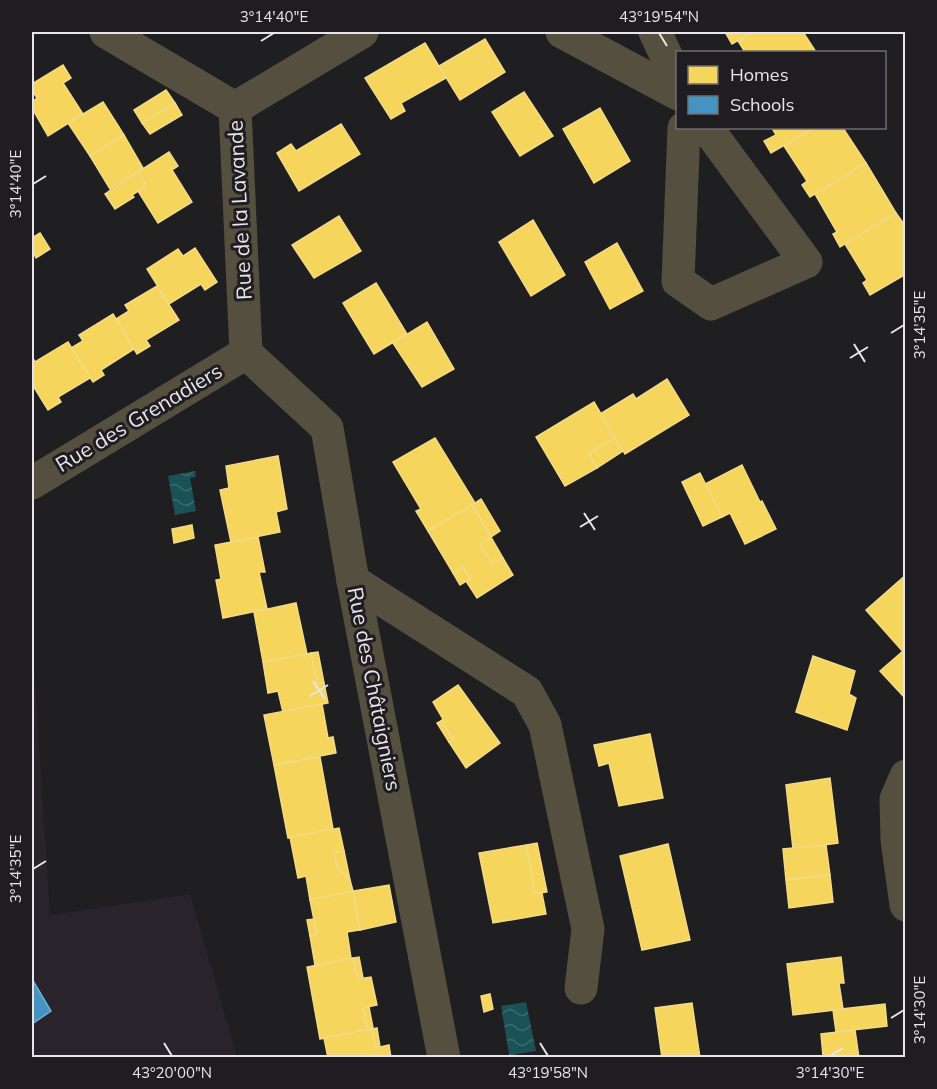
<svg xmlns="http://www.w3.org/2000/svg" width="937" height="1089" font-family="Mulish,sans-serif">
<style>
.built{fill:#29232b}
.water{fill:url(#water-waves)}
.homes{fill:#f6d55c;stroke:#f2da86;stroke-width:1.5}
.schools{fill:#4393c3;stroke:#74acce;stroke-width:1.5}
.lines{fill:none;stroke-linecap:round;stroke-linejoin:round}
.street{stroke:#554f40;stroke-width:33}
.ticks{fill:none;stroke:#e7e5e8;stroke-width:2}
.labels{text-anchor:middle;stroke-width:6;stroke-linejoin:round;paint-order:stroke}
.street-label{font-size:21px;fill:#e7e5e8;stroke:#1f1d21}
.neatline{fill:none;stroke:#e7e5e8;stroke-width:2}
.ticks-label{font-size:15px;text-anchor:middle;fill:#e7e5e8}
</style>
<defs>
<pattern id="water-waves" width="16" height="10" patternUnits="userSpaceOnUse" patternTransform="scale(1.5)"><rect width="16" height="10" fill="#1a5257"/><path d="M0 5q4-4 8 0t8 0" fill="none" stroke="#3b6b6f"/></pattern>
</defs>
<rect width="100%" height="100%" fill="#1f1e20"/>
<polygon class="built" points="32,632 50,915 190,894 237,1057 32,1057"/>
<g class="water">
<polygon points="195,471 196,477 190,478 196,511 175,515 168,476"/>
<polygon points="526,1002 536,1051 517,1054 514,1057 507,1057 509,1054 501,1006"/>
</g>
<g class="homes">
<polygon points="725,32 753,32 732,44"/>
<polygon points="753,32 803,32 816,52 745,52 738,41"/>
<polygon points="485,39 505,72 460,100 439,66"/>
<polygon points="425,43 446,78 401,103 405,111 391,119 365,78"/>
<polygon points="63,65 71,78 63,83 83,114 48,136 32,108 32,102 37,98 32,90 32,84"/>
<polygon points="166,90 175,103 142,123 134,110"/>
<polygon points="524,92 553,136 520,156 492,112"/>
<polygon points="103,102 124,135 90,156 68,123"/>
<polygon points="175,103 182,115 150,134 142,123"/>
<polygon points="600,108 630,161 594,183 563,129"/>
<polygon points="341,124 360,154 299,191 277,153 291,144 296,151"/>
<polygon points="772,128 814,128 771,153 764,141 776,135"/>
<polygon points="814,128 843,128 866,163 810,197 802,185 807,181 784,146"/>
<polygon points="124,135 143,168 110,189 90,156"/>
<polygon points="169,152 178,166 172,170 192,202 158,223 138,191 146,186 138,172"/>
<polygon points="866,163 896,213 840,247 833,234 837,232 815,194"/>
<polygon points="138,172 146,186 132,195 134,197 115,209 105,194"/>
<polygon points="896,213 906,227 906,274 870,295 863,283 867,280 845,244"/>
<polygon points="339,216 361,251 314,278 292,245"/>
<polygon points="533,220 565,275 531,296 499,242"/>
<polygon points="40,233 50,249 36,258 32,250 32,238"/>
<polygon points="617,243 643,291 610,309 585,262"/>
<polygon points="195,248 217,282 205,290 201,284 169,304 147,269 178,249 183,256"/>
<polygon points="376,283 407,334 374,354 343,303"/>
<polygon points="157,286 179,320 146,340 150,346 137,354 116,319 129,311 125,305"/>
<polygon points="113,314 134,349 101,370 104,375 93,382 71,348 83,341 79,335"/>
<polygon points="427,322 454,369 422,387 393,343"/>
<polygon points="68,342 90,378 58,397 61,402 48,410 32,384 32,356 35,362"/>
<polygon points="667,379 689,415 625,454 600,414 633,394 636,399"/>
<polygon points="594,402 615,438 589,453 597,468 565,486 536,437"/>
<polygon points="435,438 475,503 428,531 416,511 421,509 393,462"/>
<polygon points="615,438 623,451 597,468 589,453"/>
<polygon points="278,456 287,509 276,512 280,532 231,542 220,490 229,488 226,466"/>
<polygon points="742,465 760,502 762,501 776,529 745,544 730,513 722,517 705,484"/>
<polygon points="700,473 722,517 703,526 682,482"/>
<polygon points="481,499 500,531 491,537 472,505"/>
<polygon points="472,505 491,537 480,544 492,564 503,558 513,575 477,598 466,581 470,579 463,567 453,573 428,531"/>
<polygon points="192,525 194,538 174,543 172,529"/>
<polygon points="258,537 265,572 259,572 267,609 223,618 216,580 221,579 215,545"/>
<polygon points="491,537 503,558 492,564 480,544"/>
<polygon points="463,567 470,579 460,585 453,573"/>
<polygon points="906,575 906,655 866,610"/>
<polygon points="296,603 307,654 263,662 254,612"/>
<polygon points="318,652 324,683 317,684 311,653"/>
<polygon points="902,652 906,655 906,699 880,671"/>
<polygon points="311,653 317,684 324,683 328,703 283,712 278,691 268,693 263,662"/>
<polygon points="813,656 855,671 849,694 856,698 847,730 796,712"/>
<polygon points="458,685 500,743 466,768 449,742 454,740 441,721 443,719 433,702"/>
<polygon points="322,704 328,738 333,737 336,753 274,765 264,715"/>
<polygon points="441,721 454,740 449,742 437,723"/>
<polygon points="650,734 663,798 619,806 609,763 599,766 594,745"/>
<polygon points="320,757 333,829 288,838 274,765"/>
<polygon points="830,778 838,843 793,849 786,785"/>
<polygon points="339,828 344,851 334,853 337,867 350,880 353,891 310,900 306,876 298,878 290,837"/>
<polygon points="537,843 547,892 535,894 526,845"/>
<polygon points="668,844 690,940 642,950 620,856"/>
<polygon points="526,845 535,894 542,893 546,914 493,923 479,853"/>
<polygon points="826,845 830,875 786,880 783,849"/>
<polygon points="344,851 350,880 337,867 334,853"/>
<polygon points="830,875 833,902 789,908 786,880"/>
<polygon points="389,885 396,922 360,930 353,891"/>
<polygon points="353,891 360,930 347,932 351,958 315,965 310,936 317,935 310,900"/>
<polygon points="314,919 317,935 310,936 307,920"/>
<polygon points="359,957 363,978 358,979 353,958"/>
<polygon points="841,957 844,983 839,983 843,1009 793,1015 787,964"/>
<polygon points="353,958 358,979 371,977 377,1005 363,1008 368,1029 320,1039 307,967"/>
<polygon points="490,994 493,1009 484,1012 481,996"/>
<polygon points="692,1003 700,1058 662,1058 655,1008"/>
<polygon points="885,1004 887,1026 836,1032 833,1010"/>
<polygon points="369,1007 373,1028 368,1029 363,1008"/>
<polygon points="377,1028 380,1047 376,1048 372,1029"/>
<polygon points="372,1029 376,1048 389,1045 391,1058 328,1058 324,1038"/>
<polygon points="855,1030 859,1058 813,1058 823,1056 821,1034"/>
</g>
<polygon class="schools" points="32,979 51,1011 32,1024"/>
<g class="lines">
<g class="street">
<polyline points="106,32 235,108 246,353"/>
<polyline points="562,32 678,94"/>
<polyline points="655,32 678,81"/>
<polyline points="235,108 362,32"/>
<polyline points="684,128 678,281 711,304 806,262 707,128"/>
<polyline points="246,353 327,428 353,581 444,1058"/>
<polyline points="32,483 246,353"/>
<polyline points="353,581 527,692 545,725 588,929 581,988"/>
<polyline points="906,776 896,799 897,840 906,905"/>
</g>
</g>
<path class="ticks" d="M659,33L667,46M261,41L274,33M33,184L46,176M891,333L904,325M854,344L865,362M850,358L868,347M584,513L595,530M580,527L598,516M313,681L325,699M310,696L328,685M33,869L46,861M891,1018L904,1010M164,1043L172,1056M540,1043L548,1056M830,1056L843,1048"/>
<g class="labels">
<g class="street-label">
<text transform="translate(240 210) rotate(-93)" y="7">Rue de la Lavande</text>
<text transform="translate(139 418) rotate(-31)" y="7">Rue des Grenadiers</text>
<text transform="translate(374 689) rotate(79)" y="7">Rue des Châtaigniers</text>
</g>
</g>
<rect width="937" height="1089" fill="none" stroke="#1f1d21" stroke-width="66"/>
<rect x="676" y="51" width="210" height="78" fill="#1f1d21" stroke="#6f6d71" stroke-width="1.5"/>
<rect x="688" y="66" width="30" height="18" fill="#f6d55c" stroke="#6f6d71" stroke-width="1.5"/>
<text x="730" y="81" font-size="18" fill="#e7e5e8">Homes</text>
<rect x="688" y="96" width="30" height="18" fill="#4393c3" stroke="#6f6d71" stroke-width="1.5"/>
<text x="730" y="111" font-size="18" fill="#e7e5e8">Schools</text>
<rect x="33" y="33" width="871" height="1023" class="neatline"/>
<g class="ticks-label">
<text x="274" y="22">3°14'40"E</text>
<text x="659" y="22">43°19'54"N</text>
<text transform="translate(16 184) rotate(-90)" y="5">3°14'40"E</text>
<text transform="translate(920 325) rotate(-90)" y="5">3°14'35"E</text>
<text transform="translate(16 869) rotate(-90)" y="5">3°14'35"E</text>
<text transform="translate(920 1010) rotate(-90)" y="5">3°14'30"E</text>
<text x="172" y="1078">43°20'00"N</text>
<text x="548" y="1078">43°19'58"N</text>
<text x="830" y="1078">3°14'30"E</text>
</g>
</svg>
